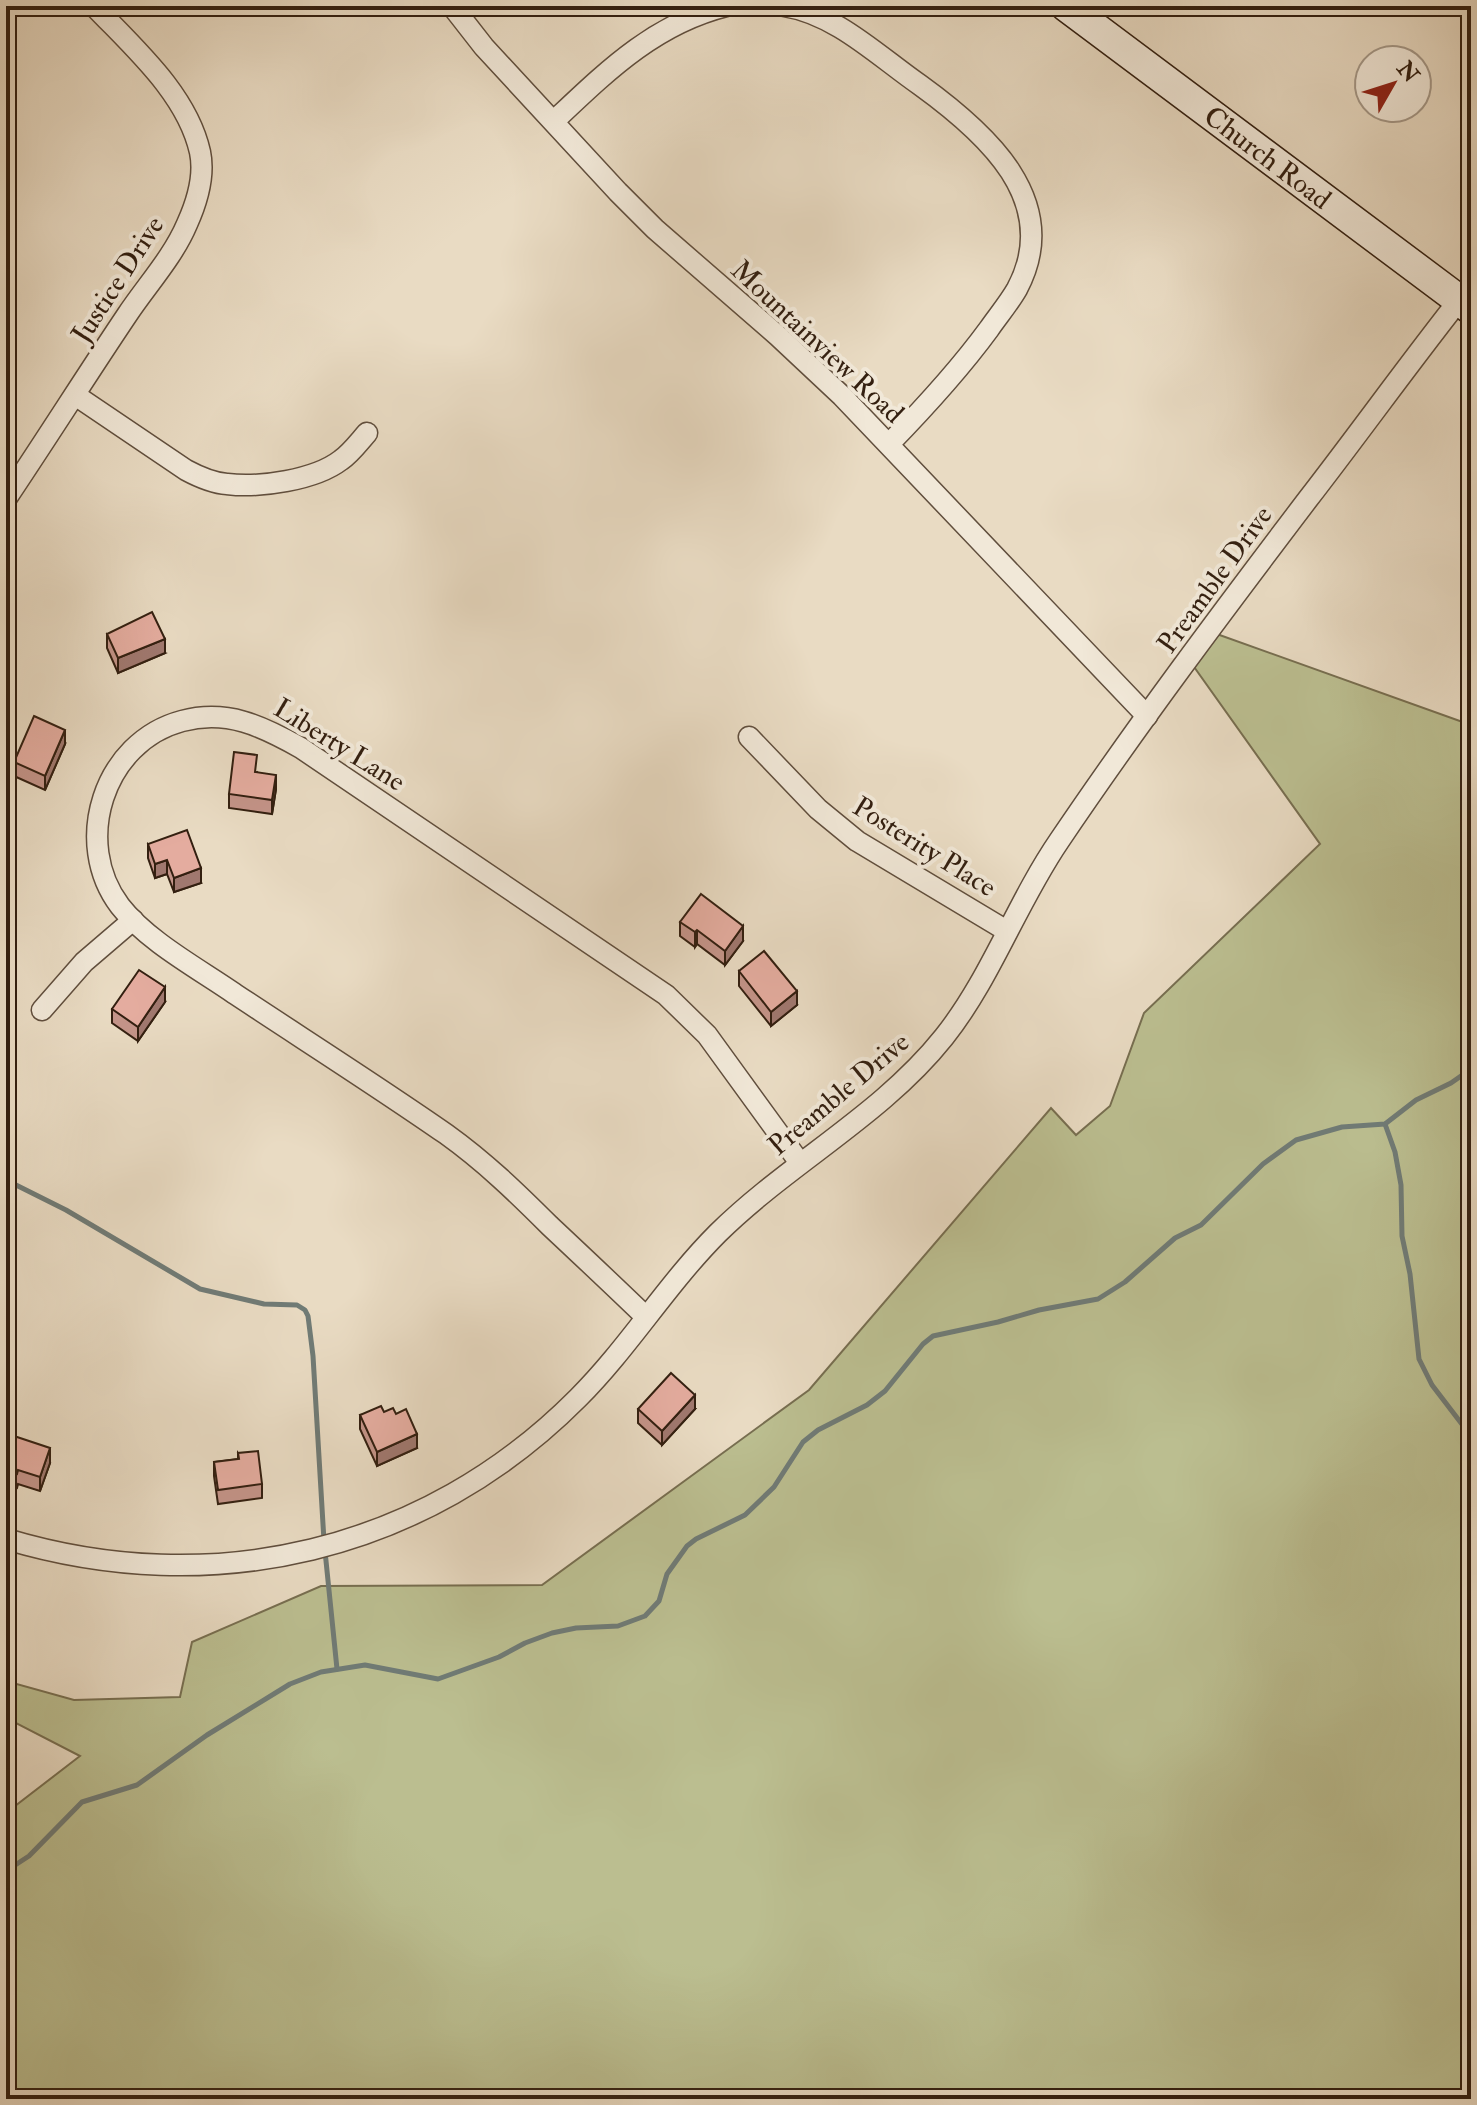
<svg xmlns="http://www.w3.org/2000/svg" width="1477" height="2105" font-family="'IM FELL Double Pica',serif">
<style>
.green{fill:#bbbe90;stroke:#776e50;stroke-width:2}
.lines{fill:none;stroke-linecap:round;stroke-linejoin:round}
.stream{stroke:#707b76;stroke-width:5}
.minor-casing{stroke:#604e3d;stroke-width:23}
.secondary-casing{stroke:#331f10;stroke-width:33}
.minor{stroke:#f1e8d8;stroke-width:20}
.secondary{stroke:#f1e8d8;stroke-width:30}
.wall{fill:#c49489;stroke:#331f10;stroke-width:2}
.shaded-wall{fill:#a0786f;stroke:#331f10;stroke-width:2}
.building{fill:#e4ac9f;stroke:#331f10;stroke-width:2}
.labels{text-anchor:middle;stroke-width:8;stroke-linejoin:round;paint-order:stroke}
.street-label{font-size:28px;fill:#331f10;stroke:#f1e8d8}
</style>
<rect width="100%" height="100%" fill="#e9dbc3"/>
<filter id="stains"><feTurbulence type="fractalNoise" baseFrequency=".0025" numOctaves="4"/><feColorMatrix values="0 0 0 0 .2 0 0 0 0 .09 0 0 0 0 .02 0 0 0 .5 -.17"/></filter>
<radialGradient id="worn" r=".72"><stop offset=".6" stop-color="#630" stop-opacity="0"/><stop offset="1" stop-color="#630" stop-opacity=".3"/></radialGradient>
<polygon class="green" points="1214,633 1471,725 1471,2099 6,2099 6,1813 80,1756 6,1718 6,1681 74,1700 180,1697 192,1642 321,1586 542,1585 809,1390 1051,1108 1076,1135 1110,1106 1144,1013 1320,844 1192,664"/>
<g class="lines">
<g class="stream">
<polyline points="1385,1124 1395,1152 1401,1185 1402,1236 1410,1274 1419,1359 1432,1385 1471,1436"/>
<polyline points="6,1180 66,1210 200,1289 264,1304 297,1305 305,1310 308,1316 313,1356 324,1541"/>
<polyline points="325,1551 337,1669"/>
<polyline points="6,1871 29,1856 82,1802 137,1785 207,1735 290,1684 321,1672 365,1665 438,1679 499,1657 525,1643 552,1633 576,1628 618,1626 645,1616 659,1601 667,1574 687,1546 696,1539 745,1515 774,1487 803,1442 818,1430 867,1405 885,1391 923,1344 933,1336 998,1322 1039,1310 1098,1299 1125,1282 1175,1238 1201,1225 1263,1164 1296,1140 1342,1127 1385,1124 1416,1100 1451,1083 1471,1069"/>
</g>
<defs>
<g id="minor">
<polyline points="452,6 484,47 618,192 655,229 778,336 842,396 1147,716"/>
<path d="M784,6C836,14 878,56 920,85C985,132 1064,201 1017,289C1009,303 998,316 989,329C959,370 925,407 889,444"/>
<path d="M554,121C606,72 654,24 726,6"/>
<path d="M75,395L186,470C199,477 212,483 227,484C260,488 315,480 341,460C351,453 359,442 367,433"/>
<path d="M6,499C47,438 86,376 127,315C147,285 173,257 187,224C197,202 205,176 200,152C187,94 134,48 94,6"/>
<polyline points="749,737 818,809 857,841 1007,931"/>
<polyline points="42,1010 84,962 133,920"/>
<path d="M646,1317C615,1287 582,1256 550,1226C517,1193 485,1162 446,1134C377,1086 306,1041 235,994C199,969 147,941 120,906C72,843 103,742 182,721C227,709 262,726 301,748L666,995L707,1035L800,1163"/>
<path d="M6,1539C212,1601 425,1552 578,1398C629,1347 667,1284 718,1233C789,1163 882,1115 944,1037C991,978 1016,904 1059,841C1138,724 1223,611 1308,499C1363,428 1415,355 1471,285"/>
</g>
<polyline id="secondary" points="1066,6 1471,309"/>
</defs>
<use href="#minor" class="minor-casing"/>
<use href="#secondary" class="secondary-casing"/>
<use href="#minor" class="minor"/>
<use href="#secondary" class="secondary"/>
</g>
<g class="wall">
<polygon points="107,634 165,653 118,673 107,648"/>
<polygon points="65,744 45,790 14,776 14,762"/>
<polygon points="257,772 276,789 272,814 229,808 229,794"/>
<polygon points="148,844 201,883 174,892 167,874 155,878 148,858"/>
<polygon points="680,922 743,941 725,965 697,944 695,947 680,936"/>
<polygon points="739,971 797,1005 771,1026 739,986"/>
<polygon points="165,1002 138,1041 112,1023 112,1009"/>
<polygon points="638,1409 695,1409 662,1445 638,1423"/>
<polygon points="384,1412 417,1448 377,1466 360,1429 360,1415"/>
<polygon points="6,1449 50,1463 40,1491 18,1484 17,1488 6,1485"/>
<polygon points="238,1453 262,1484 262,1498 218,1504 214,1476 214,1462 238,1459"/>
</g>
<g class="shaded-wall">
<polygon points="165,639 165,653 118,673 118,658"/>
<polygon points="65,730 65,744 45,790 45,776"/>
<polygon points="276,775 276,789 272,814 272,800"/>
<polygon points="167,860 167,874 155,878 155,864"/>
<polygon points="201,868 201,883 174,892 174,878"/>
<polygon points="743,926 743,941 725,965 725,951"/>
<polygon points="697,930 697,944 695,947 695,932"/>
<polygon points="165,987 165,1002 138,1041 138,1027"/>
<polygon points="797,991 797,1005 771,1026 771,1012"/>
<polygon points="695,1395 695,1409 662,1445 662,1431"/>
<polygon points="417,1434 417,1448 377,1466 377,1452"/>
<polygon points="50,1448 50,1463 40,1491 40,1477"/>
</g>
<g class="building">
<polygon points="152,612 165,639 118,658 107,634"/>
<polygon points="34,716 65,730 45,776 14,762"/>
<polygon points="234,752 257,755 255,772 276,775 272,800 229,794"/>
<polygon points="187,830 201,868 174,878 167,860 155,864 148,844"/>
<polygon points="701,894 743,926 725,951 697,930 695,932 680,922"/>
<polygon points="764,951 797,991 771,1012 739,971"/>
<polygon points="139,970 165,987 138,1027 112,1009"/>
<polygon points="671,1373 695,1395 662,1431 638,1409"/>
<polygon points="381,1406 384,1412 393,1408 396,1414 406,1409 417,1434 377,1452 360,1415"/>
<polygon points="11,1435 50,1448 40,1477 18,1470 17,1474 6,1471 6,1449"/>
<polygon points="258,1451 262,1484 218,1490 214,1462 239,1459 238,1453"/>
</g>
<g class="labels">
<g class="street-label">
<text transform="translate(1268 157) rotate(37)" y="10">Church Road</text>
<text transform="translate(117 279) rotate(-57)" y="10">Justice Drive</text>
<text transform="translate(818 341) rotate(43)" y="10">Mountainview Road</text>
<text transform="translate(1214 579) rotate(-54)" y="10">Preamble Drive</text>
<text transform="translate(340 744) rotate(32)" y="10">Liberty Lane</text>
<text transform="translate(925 846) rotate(32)" y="10">Posterity Place</text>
<text transform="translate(838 1093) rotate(-40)" y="10">Preamble Drive</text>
</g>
</g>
<rect width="1477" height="2105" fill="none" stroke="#e9dbc3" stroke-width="32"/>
<rect x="8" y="8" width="1461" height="2089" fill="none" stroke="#331f10" stroke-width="4"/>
<rect x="16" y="16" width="1445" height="2073" fill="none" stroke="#331f10" stroke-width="2"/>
<g transform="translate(1393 84) rotate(51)"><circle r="38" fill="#f1e8d8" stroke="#a59888" stroke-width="2"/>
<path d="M0-6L14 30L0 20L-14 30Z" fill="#8f2418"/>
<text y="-12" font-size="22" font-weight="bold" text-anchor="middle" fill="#331f10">N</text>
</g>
<rect width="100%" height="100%" filter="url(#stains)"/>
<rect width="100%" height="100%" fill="url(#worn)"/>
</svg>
